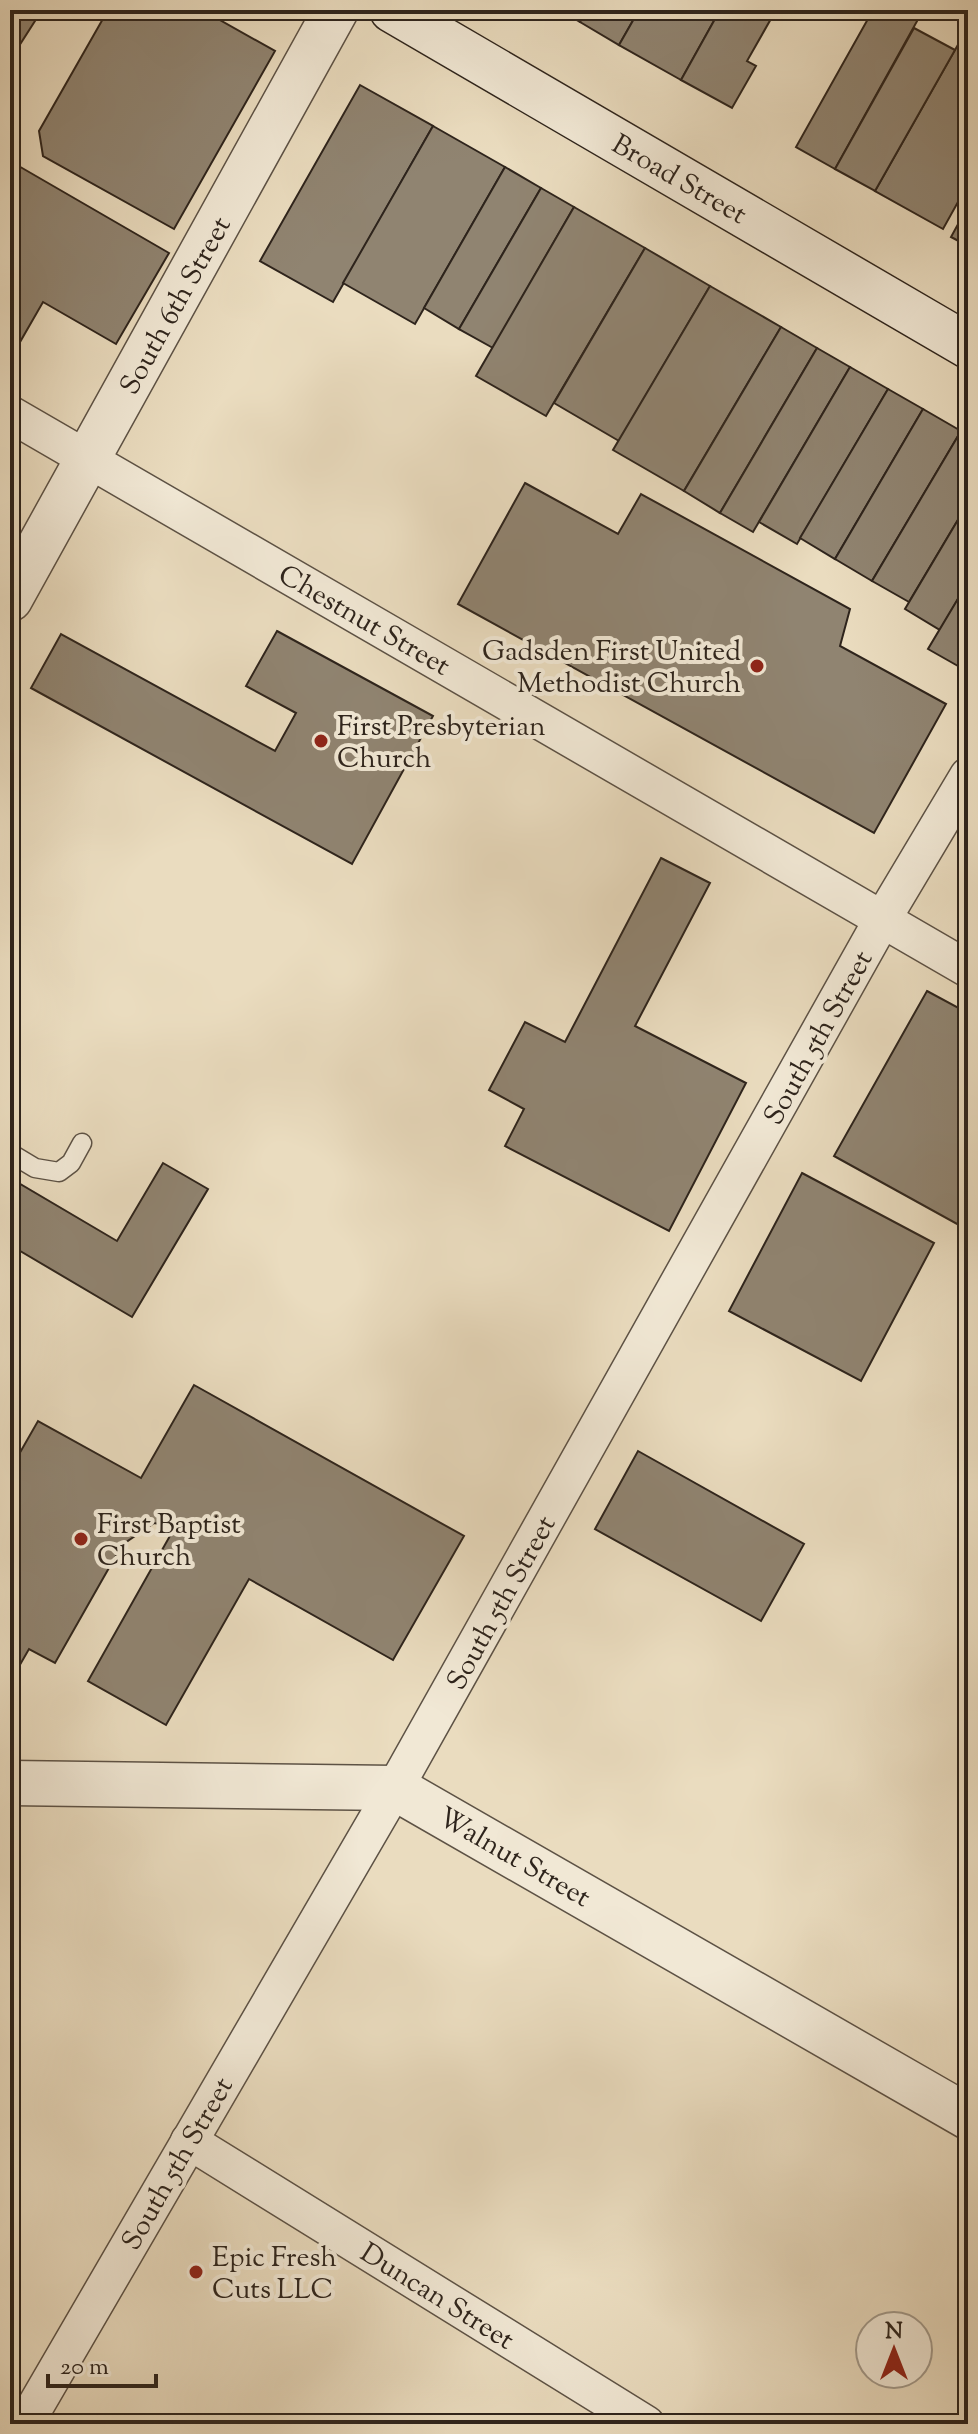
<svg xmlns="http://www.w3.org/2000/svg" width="978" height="2434" font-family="'Sorts Mill Goudy',serif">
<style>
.building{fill:#908471;stroke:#2e241c;stroke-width:2}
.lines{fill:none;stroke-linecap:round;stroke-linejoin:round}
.service-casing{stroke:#5d5245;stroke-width:21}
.minor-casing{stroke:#5d5245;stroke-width:39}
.tertiary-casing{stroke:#5d5245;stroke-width:47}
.secondary-casing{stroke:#2e241c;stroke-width:47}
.service{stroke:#f1e8d5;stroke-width:18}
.minor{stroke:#f1e8d5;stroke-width:36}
.tertiary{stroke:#f1e8d5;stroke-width:44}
.secondary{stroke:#f1e8d5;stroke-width:44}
.poi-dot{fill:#8f2418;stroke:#f1e8d5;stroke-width:3}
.labels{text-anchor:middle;stroke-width:8;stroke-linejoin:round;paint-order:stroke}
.street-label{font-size:28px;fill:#2e241c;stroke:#f1e8d5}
.poi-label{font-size:28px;fill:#2e241c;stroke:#f1e8d5;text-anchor:start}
</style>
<rect width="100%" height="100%" fill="#eadcbf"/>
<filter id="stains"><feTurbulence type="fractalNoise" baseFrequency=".0025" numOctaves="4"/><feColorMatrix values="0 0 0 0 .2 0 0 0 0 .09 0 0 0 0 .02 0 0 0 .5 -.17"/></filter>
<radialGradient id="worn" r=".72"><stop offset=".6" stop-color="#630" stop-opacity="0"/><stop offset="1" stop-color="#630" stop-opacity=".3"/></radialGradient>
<g class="building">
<polygon points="10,10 42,10 10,60"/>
<polygon points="108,10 202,10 275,51 174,229 43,156 39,131"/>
<polygon points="559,10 587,10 580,22"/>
<polygon points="587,10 639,10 619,45 580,22"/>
<polygon points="639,10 720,10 681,80 619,45"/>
<polygon points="720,10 776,10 747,61 756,66 732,108 681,80"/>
<polygon points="873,10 913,10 921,14 835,169 796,147"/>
<polygon points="968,27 968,184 943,229 875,191"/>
<polygon points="914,28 955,50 875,191 835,169"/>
<polygon points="360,85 433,126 333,302 260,261"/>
<polygon points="433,126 505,167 415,324 343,283"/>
<polygon points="10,161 169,253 116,344 43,302 20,342 10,336"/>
<polygon points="505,167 541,188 459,329 424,308"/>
<polygon points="541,188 574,207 493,348 459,329"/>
<polygon points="968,206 968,246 951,237"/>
<polygon points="574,207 645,248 546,416 476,376"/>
<polygon points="645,248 710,286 619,441 554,403"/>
<polygon points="710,286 781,327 684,491 613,450"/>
<polygon points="781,327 817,348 720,513 684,491"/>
<polygon points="817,348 850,367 753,532 720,513"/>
<polygon points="850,367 888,389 797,544 759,522"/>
<polygon points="888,389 923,409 835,559 800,538"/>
<polygon points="923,409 961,431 872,581 835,559"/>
<polygon points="961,431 968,436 968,503 909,602 872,581"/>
<polygon points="525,483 618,534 641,494 850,609 840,646 946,704 874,833 458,604"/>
<polygon points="968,503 968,582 940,630 905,609"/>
<polygon points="968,582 968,665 965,670 928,649"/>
<polygon points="277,631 433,716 352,864 31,688 61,634 275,751 296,713 246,686"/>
<polygon points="661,858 710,883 635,1026 746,1083 669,1231 505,1146 524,1109 489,1090 525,1022 565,1042"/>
<polygon points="927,991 968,1013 968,1230 834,1156"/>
<polygon points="163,1163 208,1189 132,1317 10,1245 10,1178 117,1241"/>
<polygon points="802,1173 934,1243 861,1381 729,1311"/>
<polygon points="194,1385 464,1536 393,1660 249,1579 166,1725 88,1681 175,1527 154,1523 122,1545 55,1663 29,1649 10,1682 10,1470 38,1421 141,1478"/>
<polygon points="638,1451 804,1544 761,1621 595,1529"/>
</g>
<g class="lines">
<defs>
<polyline id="service" points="10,1153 35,1168 59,1172 71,1163 82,1143"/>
<g id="minor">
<polyline points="10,414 968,969"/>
<polyline points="189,2141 646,2424"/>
<polyline points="25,2424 395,1788 882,920 968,776"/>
</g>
<g id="tertiary">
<polyline points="10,599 336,10"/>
<polyline points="10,1783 395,1788 968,2117"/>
</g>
<polyline id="secondary" points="392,10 968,346"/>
</defs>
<use href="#service" class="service-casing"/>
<use href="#minor" class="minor-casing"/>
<use href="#tertiary" class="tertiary-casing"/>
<use href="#secondary" class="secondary-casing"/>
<use href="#service" class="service"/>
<use href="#minor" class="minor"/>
<use href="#tertiary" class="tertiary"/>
<use href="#secondary" class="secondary"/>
</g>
<g class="poi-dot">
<circle cx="757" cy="666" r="8"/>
<circle cx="321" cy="741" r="8"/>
<circle cx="81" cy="1539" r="8"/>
<circle cx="196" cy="2272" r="8"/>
</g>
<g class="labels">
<g class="street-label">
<text transform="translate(680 178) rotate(30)" y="10">Broad Street</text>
<text transform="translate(174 305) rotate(-61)" y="10">South 6th Street</text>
<text transform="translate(365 619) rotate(30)" y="10">Chestnut Street</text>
<text transform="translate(817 1037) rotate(-61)" y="10">South 5th Street</text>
<text transform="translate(500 1602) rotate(-61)" y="10">South 5th Street</text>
<text transform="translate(515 1856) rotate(30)" y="10">Walnut Street</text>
<text transform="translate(176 2163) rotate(-60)" y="10">South 5th Street</text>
<text transform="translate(438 2295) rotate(32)" y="10">Duncan Street</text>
</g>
<g class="poi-label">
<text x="741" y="660" text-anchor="end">Gadsden First United<tspan x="741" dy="32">Methodist Church</tspan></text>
<text x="337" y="735">First Presbyterian<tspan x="337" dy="32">Church</tspan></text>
<text x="97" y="1533">First Baptist<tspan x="97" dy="32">Church</tspan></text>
<text x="212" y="2266">Epic Fresh<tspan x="212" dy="32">Cuts LLC</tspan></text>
</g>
</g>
<rect width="978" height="2434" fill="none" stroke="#eadcbf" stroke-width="40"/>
<rect x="12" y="12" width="954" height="2410" fill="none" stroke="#2e241c" stroke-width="4"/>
<rect x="20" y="20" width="938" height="2394" fill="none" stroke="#2e241c" stroke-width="2"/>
<g transform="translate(894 2350)"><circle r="38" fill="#f1e8d5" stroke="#a39a8b" stroke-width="2"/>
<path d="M0-6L14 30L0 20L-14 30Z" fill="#8f2418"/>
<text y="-12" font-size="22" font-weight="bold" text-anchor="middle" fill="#2e241c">N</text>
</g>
<path d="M48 2374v12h108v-12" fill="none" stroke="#2e241c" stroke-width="4"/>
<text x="60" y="2374" font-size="24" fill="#2e241c" stroke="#f1e8d5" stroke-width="6" paint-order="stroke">20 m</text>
<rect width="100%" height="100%" filter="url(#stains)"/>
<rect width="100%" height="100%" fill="url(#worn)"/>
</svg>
